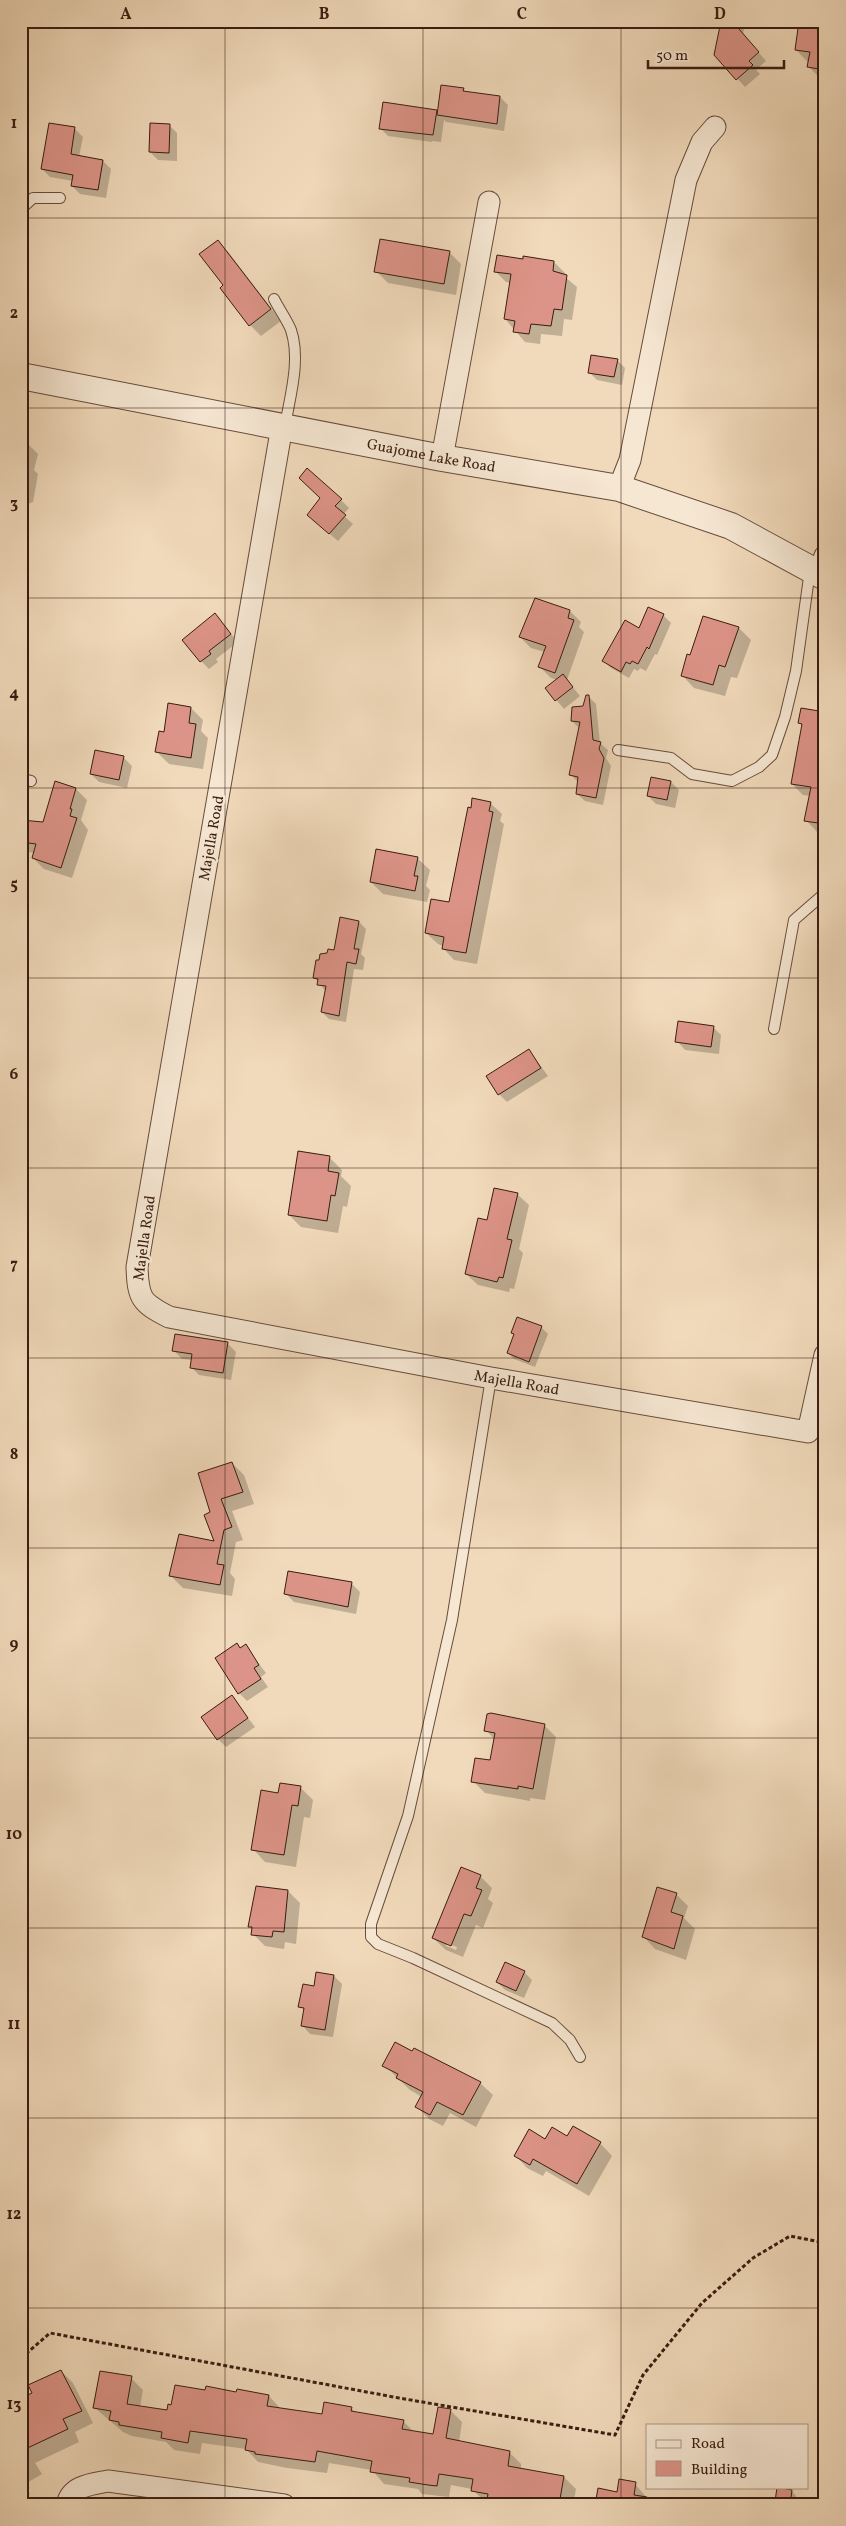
<svg xmlns="http://www.w3.org/2000/svg" width="846" height="2526" font-family="Vollkorn,serif">
<style>
.shadow{fill:#0003;fill-rule:evenodd}
.building{fill:#dd9488;stroke:#391c10}
.lines{fill:none;stroke-linecap:round;stroke-linejoin:round}
.service-casing{stroke:#674c3b;stroke-width:12}
.minor-casing{stroke:#674c3b;stroke-width:23}
.tertiary-casing{stroke:#674c3b;stroke-width:28}
.path{stroke:#391c10;stroke-width:3;stroke-dasharray:4 2.5;stroke-linecap:butt}
.service{stroke:#f6e7d3;stroke-width:10}
.minor{stroke:#f6e7d3;stroke-width:21}
.tertiary{stroke:#f6e7d3;stroke-width:26}
.grid{fill:none;stroke:#391c10;stroke-width:1;stroke-opacity:0.55}
.labels{text-anchor:middle;stroke-width:5;stroke-linejoin:round;paint-order:stroke}
.street-label{font-size:15px;fill:#391c10;stroke:#f6e7d3}
.neatline{fill:none;stroke:#391c10;stroke-width:2}
.grid-label{font-size:16px;text-anchor:middle;font-weight:bold;fill:#391c10}
</style>
<rect width="100%" height="100%" fill="#f1dabb"/>
<filter id="stains"><feTurbulence type="fractalNoise" baseFrequency=".004" numOctaves="4"/><feColorMatrix values="0 0 0 0 .2 0 0 0 0 .09 0 0 0 0 .02 0 0 0 .5 -.17"/></filter>
<radialGradient id="worn" r=".72"><stop offset=".6" stop-color="#630" stop-opacity="0"/><stop offset="1" stop-color="#630" stop-opacity=".3"/></radialGradient>
<g class="shadow">
<polygon points="722,21 746,21 743,34 766,61 756,70 760,74 745,87 715,54"/>
<polygon points="825,21 825,79 821,79 809,67 808,62 796,50"/>
<polygon points="463,89 467,93 500,97 508,105 504,131 446,122 444,120 441,142 432,141 432,142 388,136 380,128 436,111 438,113"/>
<polygon points="169,125 177,133 177,161 158,160 150,152"/>
<polygon points="75,129 83,137 79,157 103,161 111,169 106,198 80,194 72,186 73,181 50,177 42,169"/>
<polygon points="218,242 229,253 281,321 261,336 250,325 224,285"/>
<polygon points="449,252 461,264 456,295 388,283 376,271"/>
<polygon points="554,262 565,273 564,276 577,287 572,320 564,319 562,336 541,334 540,344 525,342 505,319 511,283 506,282 495,271"/>
<polygon points="617,360 625,368 622,385 597,380 589,372"/>
<polygon points="21,442 27,443 38,454 34,470 38,474 33,502 28,504 21,504"/>
<polygon points="322,498 341,500 349,508 343,515 353,524 338,541 317,523"/>
<polygon points="649,609 663,615 671,623 657,655 655,654 646,671 640,668 638,671 634,669 629,678 611,668 604,661 639,629"/>
<polygon points="570,611 581,622 579,627 584,632 567,680 580,696 564,709 546,688 557,680 551,678 540,667 545,652 531,648 520,637"/>
<polygon points="215,615 238,642 216,659 218,662 209,669 201,661"/>
<polygon points="739,628 751,640 737,678 731,677 725,696 694,688 682,675 691,656"/>
<polygon points="588,696 596,704 600,743 608,750 606,758 611,766 603,805 585,801 577,794 578,782 570,774 580,729 572,721 584,707"/>
<polygon points="191,708 203,720 201,731 208,738 203,769 169,764 157,752 165,733"/>
<polygon points="825,713 825,833 817,832 806,820 810,796 803,795 792,784 803,726 800,723"/>
<polygon points="124,758 132,766 127,788 99,782 91,774"/>
<polygon points="652,778 671,782 679,790 675,808 656,804 648,796"/>
<polygon points="76,789 87,800 81,820 88,830 72,878 44,869 33,858 35,853 21,851 21,821 43,824"/>
<polygon points="490,803 502,814 500,821 504,824 477,964 454,960 443,948 443,946 438,944 426,933 450,903"/>
<polygon points="417,858 430,870 426,886 430,890 427,902 383,894 371,882"/>
<polygon points="359,922 366,929 361,954 365,958 363,970 354,969 346,1022 329,1019 322,1012 326,992 315,978"/>
<polygon points="713,1027 721,1035 719,1054 685,1050 677,1041"/>
<polygon points="529,1050 548,1076 507,1102 499,1094"/>
<polygon points="329,1157 342,1170 341,1176 351,1186 347,1207 343,1206 338,1233 301,1227 289,1215"/>
<polygon points="517,1194 529,1205 519,1249 523,1253 514,1289 510,1288 509,1292 478,1285 466,1274 488,1222"/>
<polygon points="541,1327 548,1334 535,1367 514,1359 508,1353 515,1335 512,1332"/>
<polygon points="228,1344 236,1352 231,1380 199,1375 191,1367 192,1360 182,1359 174,1351"/>
<polygon points="232,1463 244,1475 254,1504 232,1511 243,1540 236,1542 230,1573 235,1579 232,1596 183,1588 171,1576 216,1543 211,1513"/>
<polygon points="351,1583 360,1592 356,1614 294,1602 286,1594"/>
<polygon points="237,1645 241,1649 245,1646 266,1673 261,1677 268,1687 247,1701 239,1693"/>
<polygon points="232,1697 255,1727 226,1747 218,1739"/>
<polygon points="544,1725 556,1737 545,1800 530,1798 530,1801 485,1793 473,1781 491,1762 495,1740 486,1730"/>
<polygon points="300,1787 313,1800 310,1818 304,1817 296,1867 265,1862 253,1849 279,1795"/>
<path d="M480,1876L492,1888L488,1899L493,1903L483,1928L476,1925L463,1957L446,1950L433,1938ZM446,1943L457,1947L456,1950L446,1946Z"/>
<polygon points="288,1891 300,1903 296,1944 285,1942 284,1949 265,1946 253,1934 253,1930 250,1927"/>
<polygon points="676,1894 688,1906 684,1918 695,1929 686,1960 655,1949 643,1936"/>
<polygon points="524,1972 532,1980 524,1998 505,1990 497,1982"/>
<polygon points="334,1976 342,1984 333,2037 310,2034 302,2025 305,2011 300,2006 315,1987"/>
<polygon points="384,2065 480,2083 493,2095 476,2127 450,2113 443,2126 429,2119 417,2107 422,2097 410,2090"/>
<polygon points="573,2128 600,2143 612,2156 589,2196 546,2171 543,2176 527,2168 515,2155 546,2140 568,2137"/>
<polygon points="61,2371 73,2383 93,2423 75,2432 79,2442 35,2463 42,2474 25,2484 30,2494 21,2499 21,2412 33,2394"/>
<polygon points="131,2378 143,2390 140,2407 168,2412 206,2392 269,2396 281,2409 323,2415 351,2408 356,2413 403,2421 414,2432 434,2436 450,2410 462,2422 459,2442 509,2452 521,2464 521,2470 564,2477 576,2489 573,2505 488,2505 472,2489 451,2485 449,2497 422,2494 418,2489 384,2484 372,2470 329,2463 327,2473 287,2468 258,2462 246,2449 202,2443 200,2454 174,2450 166,2442 132,2436 123,2432 95,2408"/>
<polygon points="635,2484 653,2505 596,2505 618,2493"/>
<polygon points="778,2489 792,2491 803,2505 775,2505"/>
</g>
<g class="building">
<polygon points="721,21 732,21 759,52 749,61 753,65 736,80 714,55"/>
<polygon points="799,21 825,21 825,70 807,67 810,52 795,50"/>
<polygon points="441,85 464,88 463,91 500,96 497,124 437,115"/>
<polygon points="383,102 437,110 433,135 379,129"/>
<polygon points="49,123 75,127 71,154 103,160 98,190 71,186 73,175 41,169"/>
<polygon points="150,123 170,124 169,153 149,152"/>
<polygon points="380,239 450,251 444,284 374,272"/>
<polygon points="218,240 271,309 249,326 220,288 223,285 199,254"/>
<polygon points="497,255 523,259 523,256 554,261 553,271 567,275 562,310 554,309 551,326 531,324 529,334 513,332 515,321 504,319 511,274 494,272"/>
<polygon points="591,355 618,359 614,377 588,373"/>
<polygon points="307,468 342,499 335,506 346,515 329,534 307,515 320,498 299,478"/>
<polygon points="535,598 570,610 568,618 574,620 555,673 538,667 546,646 519,637"/>
<polygon points="648,607 664,614 649,649 647,647 638,664 632,661 630,664 626,662 621,672 602,661 625,620 639,628"/>
<polygon points="215,613 231,634 209,651 211,654 200,662 182,640"/>
<polygon points="703,616 739,627 725,667 719,665 713,685 681,676 687,654 690,655"/>
<polygon points="563,674 573,687 555,701 545,688"/>
<polygon points="586,695 589,695 593,740 601,742 599,749 604,758 596,798 576,794 578,777 569,775 580,722 571,721 572,707 583,706"/>
<polygon points="168,703 191,707 189,723 196,724 191,758 155,752 159,731 164,732"/>
<polygon points="801,708 825,712 825,824 804,821 811,787 791,784 802,724 798,723"/>
<polygon points="95,750 124,756 119,780 90,774"/>
<polygon points="651,777 671,781 667,800 647,796"/>
<polygon points="55,781 76,788 70,809 72,809 70,816 77,818 61,868 32,858 36,844 21,842 21,820 43,822"/>
<polygon points="472,798 491,802 489,811 493,812 466,953 442,949 444,937 425,933 431,899 449,902 468,807 471,808"/>
<polygon points="376,849 418,857 414,876 418,876 415,891 370,882"/>
<polygon points="340,917 359,921 354,949 359,949 356,964 347,962 339,1016 321,1012 326,986 317,985 318,979 313,978 316,960 319,960 320,954 327,953 328,949 334,950"/>
<polygon points="678,1021 714,1026 711,1047 675,1042"/>
<polygon points="529,1049 541,1068 498,1095 486,1076"/>
<polygon points="298,1151 330,1156 328,1171 339,1173 335,1196 331,1195 327,1221 288,1215"/>
<polygon points="494,1188 518,1193 507,1239 512,1240 503,1278 499,1277 497,1282 465,1274 478,1218 487,1220"/>
<polygon points="517,1317 542,1326 529,1362 507,1353 514,1334 511,1333"/>
<polygon points="175,1334 228,1342 223,1373 190,1368 192,1354 172,1351"/>
<polygon points="232,1462 243,1492 221,1499 232,1527 224,1530 217,1564 224,1565 220,1585 169,1576 179,1534 214,1541 204,1515 210,1512 198,1473"/>
<polygon points="288,1571 352,1582 348,1607 284,1594"/>
<polygon points="237,1643 240,1648 246,1644 259,1665 254,1668 261,1679 238,1694 215,1658"/>
<polygon points="232,1695 248,1718 217,1740 201,1717"/>
<polygon points="491,1713 545,1724 533,1789 518,1786 518,1789 471,1782 475,1758 490,1760 495,1733 484,1731 487,1714"/>
<polygon points="280,1783 301,1786 298,1806 292,1805 284,1855 251,1850 261,1790 278,1793"/>
<polygon points="461,1867 481,1875 476,1888 482,1890 471,1916 464,1914 451,1946 432,1938"/>
<polygon points="256,1886 288,1890 284,1932 273,1931 272,1937 251,1935 252,1927 248,1927"/>
<polygon points="657,1887 677,1893 671,1912 683,1916 674,1949 642,1937"/>
<polygon points="505,1962 525,1971 516,1991 496,1982"/>
<polygon points="316,1972 334,1975 325,2030 301,2026 304,2008 298,2007 303,1984 314,1986"/>
<polygon points="395,2042 412,2051 414,2048 481,2082 463,2115 437,2102 430,2115 415,2107 423,2092 396,2078 398,2074 382,2066"/>
<polygon points="573,2126 601,2142 577,2184 533,2159 530,2165 514,2156 529,2129 545,2139 552,2127 567,2136"/>
<polygon points="61,2370 82,2411 63,2419 68,2429 21,2451 21,2398 32,2393 28,2385"/>
<polygon points="100,2371 132,2376 127,2404 167,2410 168,2404 171,2405 175,2385 205,2390 206,2386 236,2392 237,2389 269,2395 267,2406 322,2414 324,2402 352,2407 351,2411 404,2420 402,2429 433,2434 438,2407 451,2409 446,2438 510,2451 508,2466 564,2476 559,2505 486,2505 488,2494 471,2491 473,2479 439,2474 437,2486 428,2485 409,2482 410,2478 370,2472 372,2461 317,2451 315,2462 255,2454 255,2452 245,2450 247,2439 190,2431 188,2443 161,2438 162,2432 119,2425 119,2422 109,2420 111,2411 93,2408"/>
<polygon points="619,2479 636,2482 634,2495 647,2497 647,2505 595,2505 598,2488 617,2492"/>
<polygon points="777,2487 792,2490 790,2505 775,2502"/>
</g>
<g class="lines">
<defs>
<g id="service">
<polyline points="21,209 33,198 60,198"/>
<path d="M274,299C279,309 287,320 291,330C301,360 290,396 285,426"/>
<polyline points="618,750 671,758 692,774 732,781 759,767 772,755 785,717 796,671 810,570"/>
<polyline points="21,779 31,781"/>
<polyline points="774,1029 794,920 825,893"/>
<polyline points="491,1378 452,1620 408,1816 371,1924 371,1937 378,1944 413,1958 552,2023 570,2040 580,2057"/>
</g>
<g id="minor">
<path id="s1" d="M282,426L137,1267C138,1298 141,1303 169,1317L491,1378L808,1432L825,1355"/>
<polyline points="442,458 489,202"/>
<polyline points="619,488 630,460 686,180 702,142 715,127"/>
<polyline points="819,574 825,556"/>
<path d="M67,2505C71,2485 93,2484 108,2481L284,2505"/>
</g>
<g id="tertiary">
<path id="s2" d="M21,376L442,458L619,488L731,526L825,577"/>
</g>
</defs>
<use href="#service" class="service-casing"/>
<use href="#minor" class="minor-casing"/>
<use href="#tertiary" class="tertiary-casing"/>
<polyline class="path" points="21,2358 50,2333 399,2398 615,2435 643,2375 702,2303 753,2258 790,2236 825,2243"/>
<use href="#service" class="service"/>
<use href="#minor" class="minor"/>
<use href="#tertiary" class="tertiary"/>
</g>
<path class="grid" d="M225,21V2505M423,21V2505M621,21V2505M21,218H825M21,408H825M21,598H825M21,788H825M21,978H825M21,1168H825M21,1358H825M21,1548H825M21,1738H825M21,1928H825M21,2118H825M21,2308H825"/>
<g class="labels">
<g class="street-label">
<text dy="5" stroke="none"><textPath href="#s2" startOffset="418">Guajome Lake Road</textPath></text>
<text transform="translate(211 838) rotate(-80)" y="5">Majella Road</text>
<text transform="translate(144 1238) rotate(-82)" y="5">Majella Road</text>
<text dy="5" stroke="none"><textPath href="#s1" startOffset="1272">Majella Road</textPath></text>
</g>
</g>
<rect width="846" height="2526" fill="none" stroke="#f1dabb" stroke-width="55"/>
<rect x="646" y="2424" width="162" height="65" fill="#f6e7d3" stroke="#aa9685"/>
<rect x="656" y="2440" width="25" height="8" fill="#f6e7d3" stroke="#aa9685"/>
<text x="691" y="2448" font-size="15" fill="#391c10">Road</text>
<rect x="656" y="2461" width="25" height="15" fill="#dd9488" stroke="#aa9685"/>
<text x="691" y="2474" font-size="15" fill="#391c10">Building</text>
<path d="M648 60v8h136v-8" fill="none" stroke="#391c10" stroke-width="2.5"/>
<text x="656" y="60" font-size="15" fill="#391c10" stroke="#f6e7d3" stroke-width="4" paint-order="stroke">50 m</text>
<rect x="28" y="28" width="790" height="2470" class="neatline"/>
<g class="grid-label">
<text x="126" y="19">A</text>
<text x="324" y="19">B</text>
<text x="522" y="19">C</text>
<text x="720" y="19">D</text>
<text x="14" y="128">1</text>
<text x="14" y="318">2</text>
<text x="14" y="508">3</text>
<text x="14" y="698">4</text>
<text x="14" y="889">5</text>
<text x="14" y="1079">6</text>
<text x="14" y="1269">7</text>
<text x="14" y="1459">8</text>
<text x="14" y="1649">9</text>
<text x="14" y="1839">10</text>
<text x="14" y="2029">11</text>
<text x="14" y="2219">12</text>
<text x="14" y="2409">13</text>
</g>
<rect width="100%" height="100%" filter="url(#stains)"/>
<rect width="100%" height="100%" fill="url(#worn)"/>
</svg>
